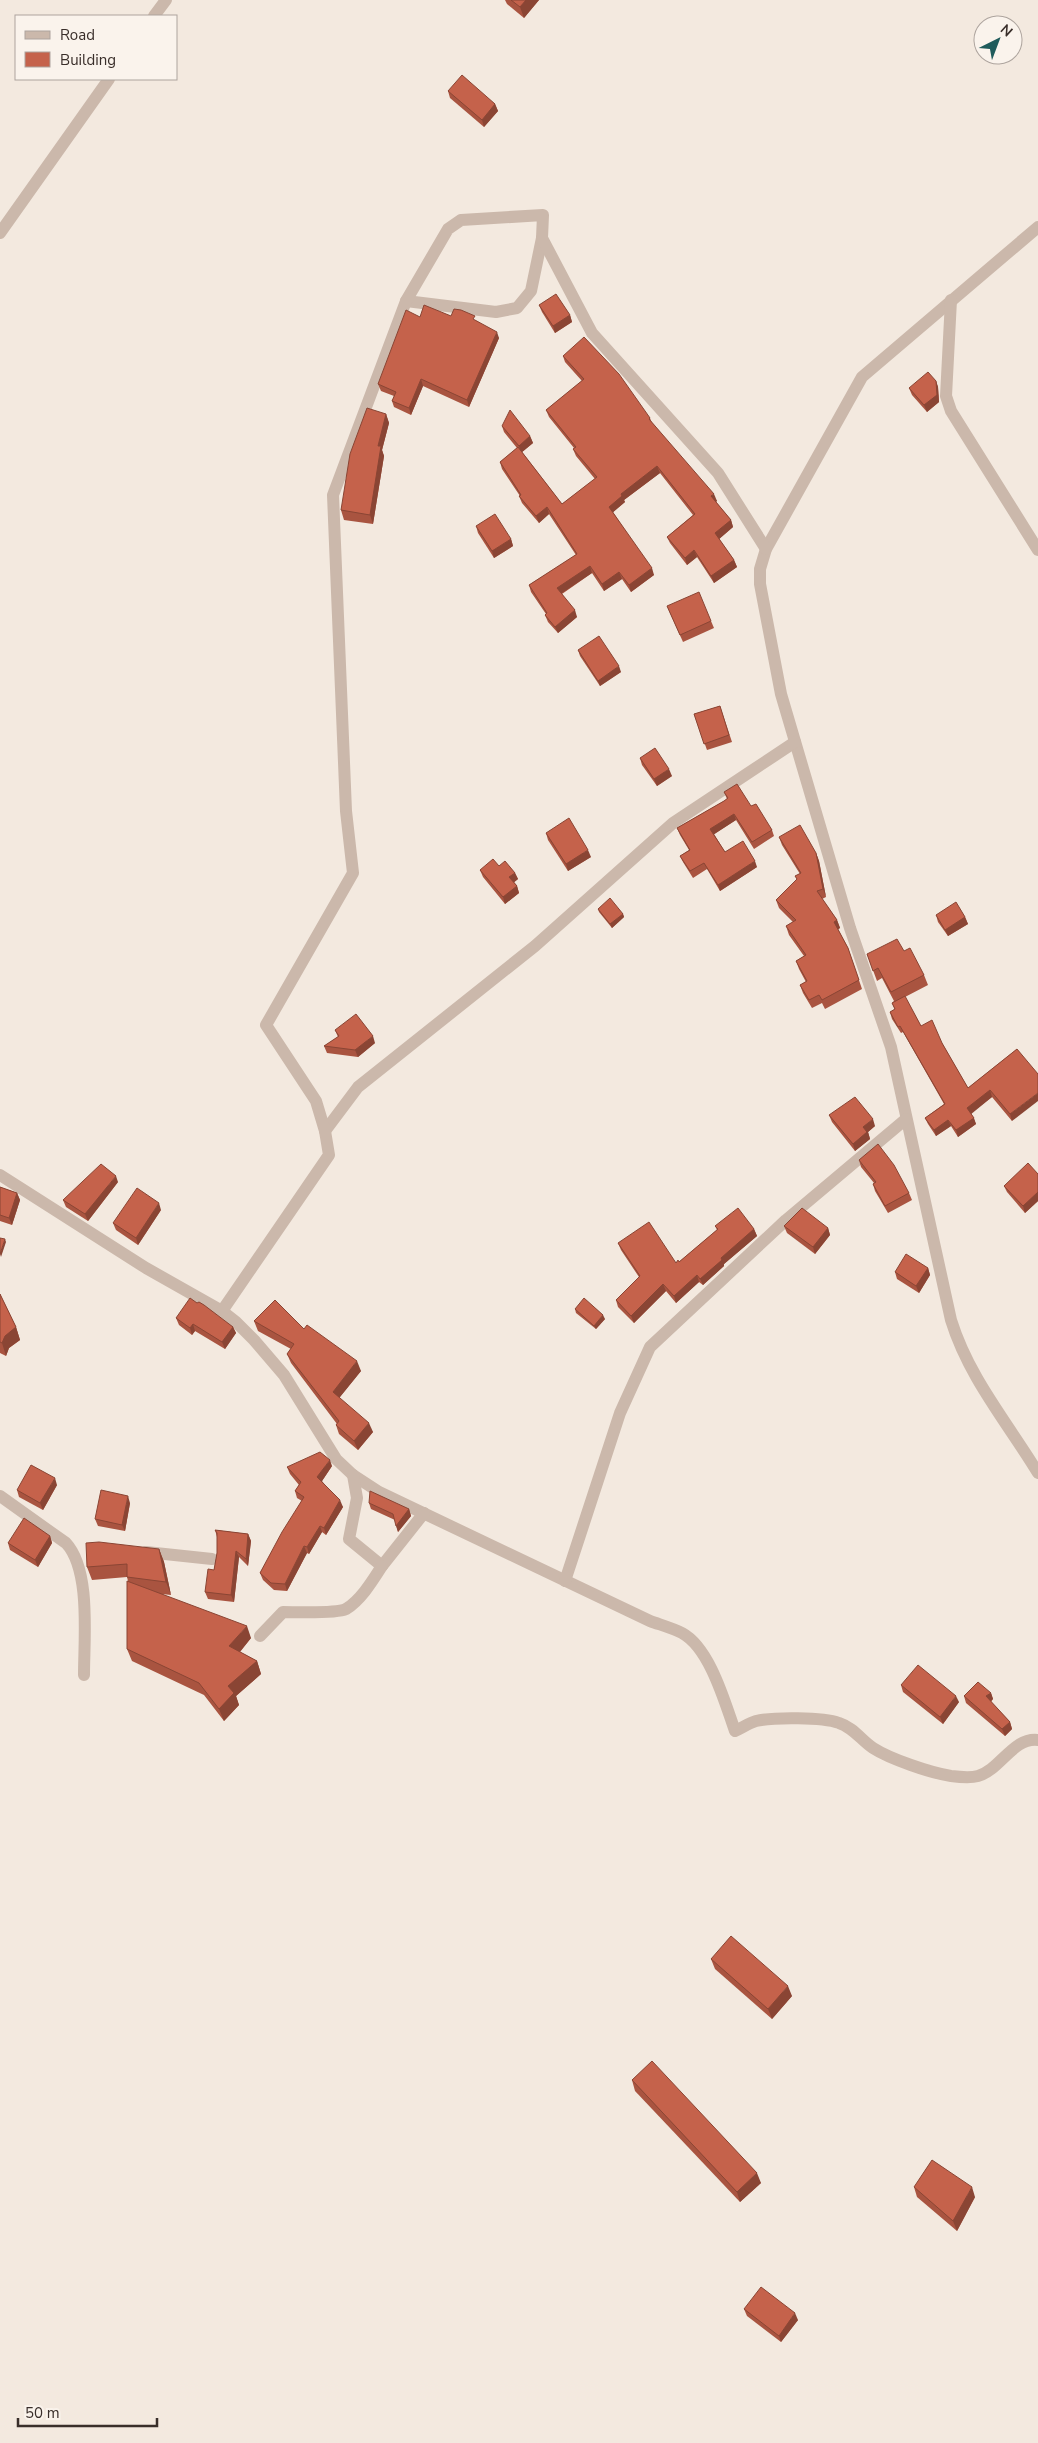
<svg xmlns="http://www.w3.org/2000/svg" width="1038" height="2443" font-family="'Nunito Sans',sans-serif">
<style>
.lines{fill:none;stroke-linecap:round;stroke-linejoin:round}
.street{stroke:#cbb8ab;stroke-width:12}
.wall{fill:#a95440}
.shaded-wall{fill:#8a4534}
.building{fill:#c5624b;stroke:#8a4534}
</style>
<rect width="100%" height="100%" fill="#f3e9df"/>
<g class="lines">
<g class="street">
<polyline points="154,16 166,0"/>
<path d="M1038,227L862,377L766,549L760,569V584L781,694L850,928L891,1047L951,1320C969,1378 1007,1422 1038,1473"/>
<polyline points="0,233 109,79"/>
<polyline points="951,300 946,396 951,411 1038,550"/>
<polyline points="406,301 496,312 517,308 531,291 542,238"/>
<polyline points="325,1131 358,1087 535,946 673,823 795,742"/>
<path d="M0,1175L146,1268L222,1311L236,1322L254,1340L284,1375L336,1459L353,1475L379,1492L650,1621C661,1625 672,1628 682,1633C710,1648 725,1703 735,1731C742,1728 749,1723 756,1721C773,1717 823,1717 839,1723C854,1728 861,1740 873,1748C890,1759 931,1773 951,1776C959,1777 971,1778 978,1776C1000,1770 1013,1737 1038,1740"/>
<polyline points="222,1311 329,1155 325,1131 316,1101 266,1025 353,873 346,811 333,495 406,301 448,229 461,220 543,215 542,238 592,333 718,473 766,549"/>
<polyline points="353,1475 357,1498 349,1539 382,1566 424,1513"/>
<path d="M0,1496L66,1543C91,1570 84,1638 84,1675"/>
<polyline points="146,1552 212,1559"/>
<polyline points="565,1581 620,1413 650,1347 786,1220 906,1119"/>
<path d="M260,1636L283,1612C296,1612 335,1614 346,1609C361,1600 373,1580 382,1566"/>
</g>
</g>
<g class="wall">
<polygon points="505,0 539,0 524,18 507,4"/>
<polygon points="448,91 495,104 498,111 484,127 450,98"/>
<polygon points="539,305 570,315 572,322 555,333 542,312"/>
<polygon points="451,316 477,321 499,338 469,407 423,386 411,415 394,407 392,401 394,396 381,391 378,384 420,317"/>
<polygon points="563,356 650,418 652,423 717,501 716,502 731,520 733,527 719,539 734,560 737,567 714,583 697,557 687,565 670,543 667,537 693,515 660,473 624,500 625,502 613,512 654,575 631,592 622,579 604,591 592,573 562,594 577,617 558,633 548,622 545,615 546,614 531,592 529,585 576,555 549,514 539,523 522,503 519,496 520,496 502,469 500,462 517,448 504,432 502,426 530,436 533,443 522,452 562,504 595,479 576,456 573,449 574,448 549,417 546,410 582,381 565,362"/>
<polygon points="936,381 938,387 939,402 927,412 912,395 909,388"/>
<polygon points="386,414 389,423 382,450 384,456 373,524 344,520 341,510"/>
<polygon points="476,526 511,539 513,546 494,558 478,533"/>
<polygon points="667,606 711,621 714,628 683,642"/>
<polygon points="578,650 621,672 600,686 580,656"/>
<polygon points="720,706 732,742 707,750 694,714"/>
<polygon points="640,758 672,776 657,786 642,765"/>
<polygon points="724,792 751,806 772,830 774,836 754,849 736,820 714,834 725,852 757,867 720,891 707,869 693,878 683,862 680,856 689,850 680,835 677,828 724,801 727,799"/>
<polygon points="546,833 591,857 568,871 548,840"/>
<polygon points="779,837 816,853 819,861 826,897 822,899 837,920 840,928 838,929 848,948 862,989 825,1009 822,1003 812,1008 803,993 800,985 806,982 799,969 796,961 804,956 789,935 786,926 793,922 779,908 776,900 797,879 795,876 800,874 782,845"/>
<polygon points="499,866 515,873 518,879 514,882 517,886 519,893 505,904 483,877 480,870"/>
<polygon points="598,909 623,914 624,917 612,928 599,912"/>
<polygon points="936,915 965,917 968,924 948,936 938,922"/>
<polygon points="904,951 924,975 928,985 905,997 921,1026 942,1043 968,1088 1017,1049 1012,1121 992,1097 971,1113 976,1124 958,1137 951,1126 936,1136 928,1124 925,1118 944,1104 903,1032 901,1033 892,1019 890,1012 895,1010 892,1003 894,1001 882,978 877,981 867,954"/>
<polygon points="335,1030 375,1043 358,1057 327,1053 324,1046 338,1037"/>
<polygon points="829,1115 875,1126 868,1132 870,1139 855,1151 832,1122"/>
<polygon points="859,1160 909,1193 912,1200 888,1213 875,1191 873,1184 874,1183 861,1167"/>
<polygon points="1038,1174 1038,1201 1025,1213 1007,1192 1004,1186"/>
<polygon points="118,1182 88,1221 66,1207 63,1200"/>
<polygon points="0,1187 17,1193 20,1200 12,1225 0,1221"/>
<polygon points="161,1210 138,1245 116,1230 113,1223"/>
<polygon points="715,1226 754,1229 757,1236 724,1264 724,1266 703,1285 699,1282 676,1303 666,1291 634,1323 618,1307 616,1300 639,1277 621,1250 618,1243 676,1263 679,1262 717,1230"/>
<polygon points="784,1226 828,1228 830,1235 815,1254 787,1233"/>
<polygon points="928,1268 930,1275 919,1293 897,1279 895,1272"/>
<polygon points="0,1294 16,1327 20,1340 9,1348 6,1356 0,1353"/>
<polygon points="197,1303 233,1327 236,1333 225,1349 195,1331 192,1335 179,1325 176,1318"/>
<polygon points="575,1309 605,1319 596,1329 576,1313"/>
<polygon points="254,1321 304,1329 361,1371 339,1398 373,1432 358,1450 339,1434 336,1425 337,1424 291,1363 287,1354 291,1349 258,1331"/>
<polygon points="332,1466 322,1481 343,1507 326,1535 322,1532 309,1554 307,1553 287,1591 274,1590 263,1580 260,1573 302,1501 297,1498 295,1491 299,1485 290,1474 287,1467"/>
<polygon points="57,1485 43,1510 19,1497 17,1490"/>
<polygon points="130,1503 125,1531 98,1526 95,1519"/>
<polygon points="369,1503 409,1509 411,1516 398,1532 395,1520 371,1509"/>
<polygon points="215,1530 248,1534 251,1541 248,1566 239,1557 234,1602 208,1599 205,1592 214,1570 217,1553 217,1537"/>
<polygon points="50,1536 52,1543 38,1567 10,1550 8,1543"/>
<polygon points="159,1549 164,1562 171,1595 162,1594 251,1638 240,1652 257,1661 261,1674 236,1696 239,1705 224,1721 204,1695 132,1661 127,1649 128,1581 127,1577 92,1580 87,1567"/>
<polygon points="901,1685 959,1702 943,1724 903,1692"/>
<polygon points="991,1693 993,1699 991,1702 1010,1722 1012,1729 1005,1736 966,1703 964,1696"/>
<polygon points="711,1959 792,1996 772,2019 715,1969"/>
<polygon points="632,2080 761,2183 740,2202 635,2091"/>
<polygon points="914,2187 975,2197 957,2231 917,2197"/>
<polygon points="744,2309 798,2320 781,2342 747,2316"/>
</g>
<g class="shaded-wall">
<polygon points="526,0 539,0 524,18 520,7"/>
<polygon points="495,104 498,111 484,127 482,120"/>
<polygon points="570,315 572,322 555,333 553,326"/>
<polygon points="497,332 499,338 469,407 467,400"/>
<polygon points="421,379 423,386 411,415 409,408"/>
<polygon points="936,381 938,387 939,402 927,412 924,405"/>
<polygon points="386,414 389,423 382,450 384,456 373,524 370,515 378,446"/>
<polygon points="530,436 533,443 521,453 519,446"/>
<polygon points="657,466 660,473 624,500 625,502 611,514 609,507 621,494"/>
<polygon points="714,494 717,501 714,503 711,496"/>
<polygon points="547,507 549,514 539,523 536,516"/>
<polygon points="731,520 733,527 718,540 715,533"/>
<polygon points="511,539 513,546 494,558 492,551"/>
<polygon points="694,550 697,557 687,565 685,558"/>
<polygon points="734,560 737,567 714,583 711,576"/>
<polygon points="590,566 592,573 559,595 557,588"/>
<polygon points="652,568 654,575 631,592 629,585"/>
<polygon points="619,572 622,579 604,591 602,584"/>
<polygon points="575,610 577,617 558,633 555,627"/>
<polygon points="619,666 621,672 600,686 598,681"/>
<polygon points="669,769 672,776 657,786 654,779"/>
<polygon points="734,814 736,820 713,835 710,829"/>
<polygon points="588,850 591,857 568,871 566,864"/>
<polygon points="816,853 819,861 826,897 823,889"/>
<polygon points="755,861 757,867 720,891 718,885"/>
<polygon points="515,873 518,879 512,884 509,877"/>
<polygon points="517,886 519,893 505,904 503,897"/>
<polygon points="623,914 624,917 612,928 610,924"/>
<polygon points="965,917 968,924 948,936 945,930"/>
<polygon points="837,920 840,928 837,930 834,922"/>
<polygon points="373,1036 375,1043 358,1057 355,1050"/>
<polygon points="990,1090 992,1097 970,1115 967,1108"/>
<polygon points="1038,1093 1038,1101 1012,1121 1010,1114"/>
<polygon points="974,1118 976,1124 958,1137 956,1130"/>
<polygon points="873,1119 875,1126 868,1132 870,1139 855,1151 853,1144 863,1127"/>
<polygon points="948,1120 951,1126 936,1136 934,1130"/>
<polygon points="116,1176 118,1182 88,1221 85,1214"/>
<polygon points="1038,1192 1038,1201 1025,1213 1023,1206"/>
<polygon points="17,1193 20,1200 12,1225 9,1218"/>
<polygon points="159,1203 161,1210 138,1245 136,1238"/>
<polygon points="828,1228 830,1235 815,1254 813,1247"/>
<polygon points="754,1229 757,1236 724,1264 724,1266 703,1285 700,1279 721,1258"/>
<polygon points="5,1239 6,1242 1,1257 0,1254"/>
<polygon points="928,1268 930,1275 919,1293 916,1286"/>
<polygon points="697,1275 699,1282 676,1303 674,1296"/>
<polygon points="663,1284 666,1291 634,1323 631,1316"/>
<polygon points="603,1315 605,1319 596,1329 594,1326"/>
<polygon points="193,1324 195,1331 192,1335 190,1328"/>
<polygon points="16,1327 20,1340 9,1348 6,1356 2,1343 5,1336"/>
<polygon points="233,1327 236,1333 225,1349 222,1342"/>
<polygon points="357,1361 361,1371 336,1402 333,1392"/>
<polygon points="369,1423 373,1432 358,1450 354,1441"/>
<polygon points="330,1460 332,1466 320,1484 317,1477"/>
<polygon points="55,1478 57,1485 43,1510 40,1503"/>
<polygon points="128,1496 130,1503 125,1531 122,1525"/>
<polygon points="340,1500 343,1507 326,1535 324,1528"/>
<polygon points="409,1509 411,1516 398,1532 396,1526"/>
<polygon points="320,1526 322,1532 309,1554 307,1547"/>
<polygon points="248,1534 251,1541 248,1566 246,1559"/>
<polygon points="50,1536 52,1543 38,1567 35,1560"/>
<polygon points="304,1546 307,1553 287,1591 285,1584"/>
<polygon points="159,1549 164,1562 171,1595 166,1582"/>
<polygon points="236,1551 239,1557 234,1602 231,1595"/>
<polygon points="247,1626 251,1638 234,1659 229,1646"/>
<polygon points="257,1661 261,1674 236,1696 239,1705 224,1721 219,1709 228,1686"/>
<polygon points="991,1693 993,1699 988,1703 986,1696"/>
<polygon points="956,1696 959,1702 943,1724 940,1717"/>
<polygon points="1010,1722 1012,1729 1005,1736 1002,1729"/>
<polygon points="788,1986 792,1996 772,2019 768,2009"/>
<polygon points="757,2173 761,2183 740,2202 737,2192"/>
<polygon points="972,2187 975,2197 957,2231 953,2221"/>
<polygon points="795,2313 798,2320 781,2342 779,2336"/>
</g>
<g class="building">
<polygon points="511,0 526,0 520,7"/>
<polygon points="462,75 495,104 482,120 448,91"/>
<polygon points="556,294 570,315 553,326 539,305"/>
<polygon points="424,305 451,316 454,309 461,310 475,316 473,319 497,332 467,400 421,379 409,408 392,401 396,392 378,384 406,310 420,317"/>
<polygon points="584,337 619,374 650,418 649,419 714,494 711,496 731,520 715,533 734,560 711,576 694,550 685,558 667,537 695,514 657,466 621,494 622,496 609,507 652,568 629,585 619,572 602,584 590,566 557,588 575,610 555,627 545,615 547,613 529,585 577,554 547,507 536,516 519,496 521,495 500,462 518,447 562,504 597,477 573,449 576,447 546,410 584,379 563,356"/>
<polygon points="928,372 936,381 937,395 924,405 909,388"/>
<polygon points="367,408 386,414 378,446 381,446 370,515 341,510 350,454"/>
<polygon points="510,410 530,436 519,446 502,426"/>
<polygon points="495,514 511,539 492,551 476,526"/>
<polygon points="699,592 711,621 680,635 667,606"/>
<polygon points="599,636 619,666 598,681 578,650"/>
<polygon points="720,706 729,735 704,744 694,714"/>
<polygon points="655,748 669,769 654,779 640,758"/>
<polygon points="737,784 751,806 756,804 772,830 752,842 734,814 710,829 725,852 743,841 755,861 718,885 704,863 690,871 680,856 690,850 677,828 724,801 728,798 724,792"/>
<polygon points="569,818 588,850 566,864 546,833"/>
<polygon points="800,825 816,853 823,889 817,891 837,920 834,922 848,948 859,980 822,1000 819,995 809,1000 800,985 807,981 796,961 806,955 786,926 796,920 776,900 797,879 795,876 801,873 779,837"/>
<polygon points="493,859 499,866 505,861 515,873 509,877 517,886 503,897 480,870"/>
<polygon points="610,898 623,914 610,924 598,909"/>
<polygon points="956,902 965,917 945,930 936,915"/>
<polygon points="897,939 904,951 910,948 924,975 891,992 878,968 873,971 867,954"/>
<polygon points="905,996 921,1026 932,1020 942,1043 968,1088 1017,1049 1038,1074 1038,1093 1010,1114 990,1090 967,1108 974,1118 956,1130 948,1120 934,1130 925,1118 945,1104 900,1026 898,1027 890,1012 895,1009 892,1003"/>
<polygon points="356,1014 373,1036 355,1050 324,1046 339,1036 335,1030"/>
<polygon points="855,1097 873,1119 863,1127 867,1132 853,1144 829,1115"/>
<polygon points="878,1144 894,1165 909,1193 885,1206 873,1184 876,1182 859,1160"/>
<polygon points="1028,1163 1038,1174 1038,1192 1023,1206 1004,1186"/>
<polygon points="101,1164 116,1176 85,1214 63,1200"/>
<polygon points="0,1187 17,1193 9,1218 0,1215"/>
<polygon points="137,1188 159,1203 136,1238 113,1223"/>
<polygon points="738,1208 754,1229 721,1258 722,1260 700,1279 697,1275 674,1296 663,1284 631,1316 616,1300 640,1276 618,1243 649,1222 676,1263 678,1260 679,1262 718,1229 715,1226"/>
<polygon points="802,1208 828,1228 813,1247 784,1226"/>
<polygon points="0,1238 5,1239 0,1254"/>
<polygon points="906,1254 928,1268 916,1286 895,1272"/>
<polygon points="0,1294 16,1327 5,1336 2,1343 0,1342"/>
<polygon points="190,1298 197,1303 199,1302 204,1305 233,1327 222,1342 193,1324 190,1328 176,1318"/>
<polygon points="584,1298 603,1315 594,1326 575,1309"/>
<polygon points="275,1300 304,1329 307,1325 357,1361 333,1392 369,1423 354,1441 336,1425 339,1421 287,1354 294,1344 254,1321"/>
<polygon points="320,1452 330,1460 317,1477 340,1500 324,1528 320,1526 307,1547 304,1546 285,1584 271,1583 260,1573 282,1532 304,1497 295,1491 301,1482 287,1467"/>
<polygon points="31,1465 55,1478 40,1503 17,1490"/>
<polygon points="101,1490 128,1496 122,1525 95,1519"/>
<polygon points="370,1491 409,1509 396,1526 393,1514 369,1503"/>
<polygon points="24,1518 50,1536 35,1560 8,1543"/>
<polygon points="215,1530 248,1534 246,1559 236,1551 231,1595 205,1592 208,1569 214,1570 217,1553 217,1533"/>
<polygon points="99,1542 159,1549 166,1582 127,1577 127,1564 87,1567 86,1543"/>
<polygon points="127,1581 247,1626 229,1646 257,1661 228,1686 234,1693 219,1709 199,1683 127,1649"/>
<polygon points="918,1665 956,1696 940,1717 901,1685"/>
<polygon points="978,1682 991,1693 986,1696 1010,1722 1002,1729 964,1696"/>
<polygon points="731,1936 788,1986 768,2009 711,1959"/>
<polygon points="652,2061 757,2173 737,2192 632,2080"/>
<polygon points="932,2160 972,2187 953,2221 914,2187"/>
<polygon points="761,2287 795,2313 779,2336 744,2309"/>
</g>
<rect x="15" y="15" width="162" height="65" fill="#faf3ec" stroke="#ada49e"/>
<rect x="25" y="31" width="25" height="8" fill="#cbb8ab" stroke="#ada49e"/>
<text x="60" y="40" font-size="15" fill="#392e2a">Road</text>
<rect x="25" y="52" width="25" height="15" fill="#c5624b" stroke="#ada49e"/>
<text x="60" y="65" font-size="15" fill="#392e2a">Building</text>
<g transform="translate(998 40) rotate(42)"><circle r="24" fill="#faf3ec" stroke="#ada49e"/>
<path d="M0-4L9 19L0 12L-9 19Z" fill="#1f5b5b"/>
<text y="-8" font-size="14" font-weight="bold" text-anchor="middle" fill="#392e2a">N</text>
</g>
<path d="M18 2418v8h139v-8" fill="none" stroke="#392e2a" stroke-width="2.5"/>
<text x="25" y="2418" font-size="15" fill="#392e2a" stroke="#faf3ec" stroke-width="4" paint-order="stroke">50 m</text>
</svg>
